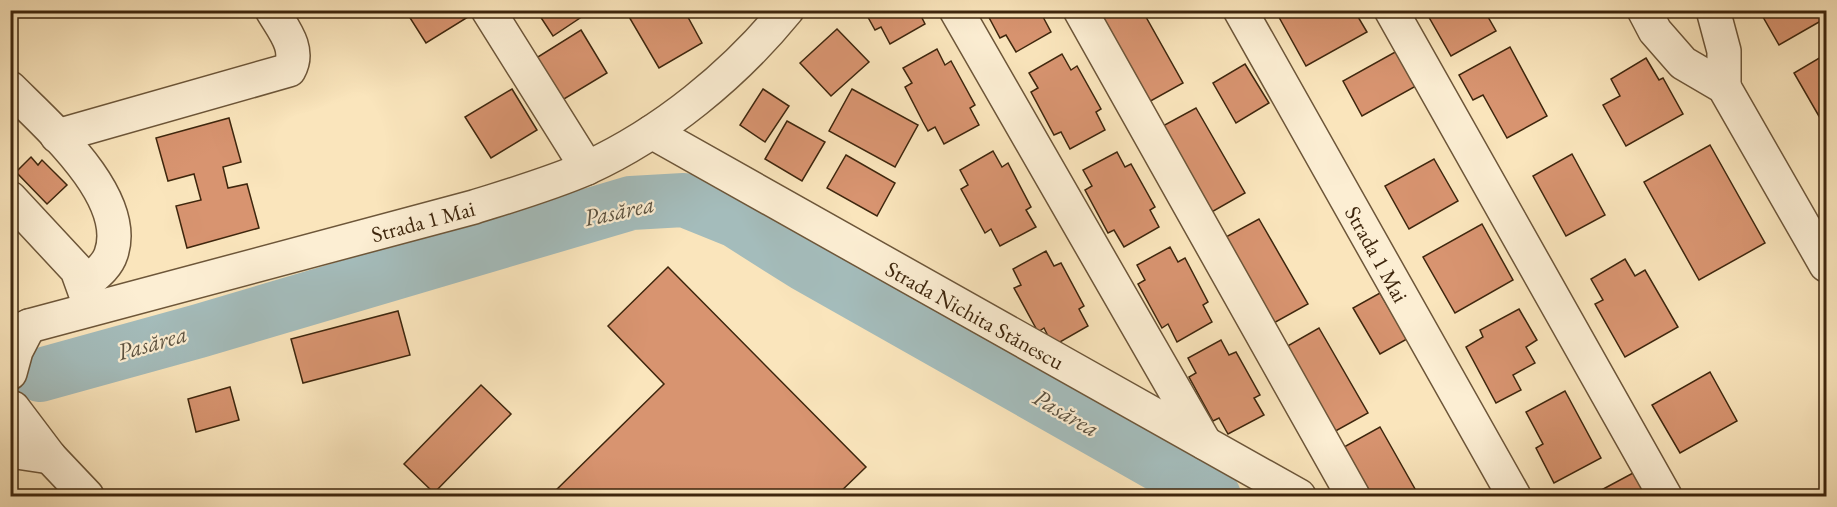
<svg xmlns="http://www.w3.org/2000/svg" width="1837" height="507" font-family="'EB Garamond',serif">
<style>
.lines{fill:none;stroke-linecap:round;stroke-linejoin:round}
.river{stroke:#a4bcbb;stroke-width:54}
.building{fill:#d89470;stroke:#3e260d;stroke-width:1.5}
.minor-casing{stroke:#6d5639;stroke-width:36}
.minor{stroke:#fceed3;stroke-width:33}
.labels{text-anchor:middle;stroke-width:4.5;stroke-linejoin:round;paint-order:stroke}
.street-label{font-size:22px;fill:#3e260d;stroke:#fceed3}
.water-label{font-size:24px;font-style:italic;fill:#5d5341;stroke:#fceed3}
</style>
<rect width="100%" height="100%" fill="#fae5bc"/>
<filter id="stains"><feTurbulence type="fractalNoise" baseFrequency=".00333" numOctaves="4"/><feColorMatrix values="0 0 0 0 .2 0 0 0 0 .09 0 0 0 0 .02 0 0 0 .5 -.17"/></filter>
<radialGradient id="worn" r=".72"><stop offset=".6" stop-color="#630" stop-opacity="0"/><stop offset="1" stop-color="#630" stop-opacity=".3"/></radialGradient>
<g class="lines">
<polyline class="river" points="40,375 199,331 631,203 684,200 736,221 804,264 1214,496"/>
</g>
<g class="building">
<polygon points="405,10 464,10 468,17 426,43"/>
<polygon points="536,10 588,10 589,12 553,36"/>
<polygon points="625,10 684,10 702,43 659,68"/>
<polygon points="864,10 918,10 925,24 890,44 881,27 875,30"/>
<polygon points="985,10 1046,10 1047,13 1042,15 1051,32 1016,52 1006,35 1000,38"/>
<polygon points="1112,10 1142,10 1183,83 1147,103 1099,18"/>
<polygon points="1275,10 1354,10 1367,32 1306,66"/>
<polygon points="1430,10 1484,10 1496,31 1451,56 1426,12"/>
<polygon points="1759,10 1826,10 1826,18 1779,45"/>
<polygon points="837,29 869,62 831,96 800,63"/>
<polygon points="581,30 607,73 559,102 533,60"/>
<polygon points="1510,47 1547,116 1507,138 1483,95 1473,100 1459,75"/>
<polygon points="937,49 945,65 951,61 975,105 970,108 979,125 944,144 935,127 928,131 923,122 905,87 912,83 903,68"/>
<polygon points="1397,51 1416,86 1362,116 1343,81"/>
<polygon points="1062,54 1071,70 1077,66 1101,109 1096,112 1105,130 1070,149 1061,132 1054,135 1031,92 1038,88 1029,73"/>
<polygon points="1826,54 1826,115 1820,118 1794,73"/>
<polygon points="1646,58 1659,80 1663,78 1683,114 1626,146 1603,105 1620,96 1611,79"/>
<polygon points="1245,64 1269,103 1236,123 1213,83"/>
<polygon points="512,89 537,130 491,158 465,117"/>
<polygon points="763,89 789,106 765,142 740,125"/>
<polygon points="852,89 918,125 895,167 829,131"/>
<polygon points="1196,108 1245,193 1210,213 1161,127"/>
<polygon points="229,118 241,162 223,167 228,188 247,184 259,228 187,248 176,206 201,200 194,174 168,181 156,138"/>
<polygon points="787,121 825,142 802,181 765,159"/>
<polygon points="1710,145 1765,243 1699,280 1644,182"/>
<polygon points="993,151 1002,167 1008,163 1031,207 1026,210 1036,227 1000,246 991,229 985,233 961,189 968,185 960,170"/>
<polygon points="1117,152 1125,167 1131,164 1155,207 1150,210 1159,227 1124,247 1114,230 1108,233 1085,190 1092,186 1083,170"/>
<polygon points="1572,154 1605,215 1566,236 1533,176"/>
<polygon points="846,155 895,183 877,216 827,188"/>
<polygon points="31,157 38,165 42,160 67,185 47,204 16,172"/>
<polygon points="1434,159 1458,201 1409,229 1385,186"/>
<polygon points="1259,219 1308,304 1272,324 1224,238"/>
<polygon points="1482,224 1513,280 1455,313 1423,257"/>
<polygon points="1170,247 1178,262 1185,258 1208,302 1203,305 1212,322 1177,342 1168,324 1162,328 1138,284 1145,280 1137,265"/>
<polygon points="1046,251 1054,266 1061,263 1084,306 1079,309 1088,326 1053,346 1044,328 1038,332 1014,288 1021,285 1013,269"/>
<polygon points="1625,259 1635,276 1645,270 1678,327 1625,357 1595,304 1603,300 1591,279"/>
<polygon points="668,267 866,467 836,496 550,496 664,384 608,326"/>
<polygon points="1380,293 1407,339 1380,354 1353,308"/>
<polygon points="1519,309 1537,340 1526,347 1535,363 1513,375 1521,390 1496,403 1466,347 1483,337 1480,330"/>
<polygon points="398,311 410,355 303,383 291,339"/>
<polygon points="1319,328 1368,413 1332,433 1284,348"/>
<polygon points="1221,340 1229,355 1236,352 1260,395 1254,398 1264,415 1228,434 1219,418 1213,421 1189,377 1196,373 1188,358"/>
<polygon points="1710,372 1737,421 1680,453 1652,405"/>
<polygon points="481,385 511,414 434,493 404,464"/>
<polygon points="230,387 239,420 196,432 188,399"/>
<polygon points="1565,391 1601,458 1554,483 1536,448 1543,444 1526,412"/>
<polygon points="1380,427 1419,496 1372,496 1344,447"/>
<polygon points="1633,473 1646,496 1592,496 1592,495"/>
</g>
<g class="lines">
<defs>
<g id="minor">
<polyline points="488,10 587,168"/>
<polyline points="956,10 1205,443"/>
<polyline points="1080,10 1353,496"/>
<polyline points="1240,10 1514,496"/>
<polyline points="1391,10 1665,496"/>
<polyline points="1644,10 1655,31 1683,63 1724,87 1826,265"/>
<polyline points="1713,10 1724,51 1724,87"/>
<path d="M10,88C46,124 131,197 111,254C107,267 94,276 84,285"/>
<polyline points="652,132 1299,496"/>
<path d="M57,136L289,70C301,49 283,29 272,10"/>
<polyline points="10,198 77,270 90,306"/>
<path d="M10,335L29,326L474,207C512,195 550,184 587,168C663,133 734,75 787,10"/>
<polyline points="10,373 16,351 29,326"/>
<polyline points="13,408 50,457 87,496"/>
<polyline points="10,451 50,457"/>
</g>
</defs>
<use href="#minor" class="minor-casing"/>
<use href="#minor" class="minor"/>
</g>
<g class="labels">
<g class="street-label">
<text transform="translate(423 221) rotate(-15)" y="8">Strada 1 Mai</text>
<text transform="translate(1377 254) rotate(61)" y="8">Strada 1 Mai</text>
<text transform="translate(975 315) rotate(29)" y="8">Strada Nichita Stănescu</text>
</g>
<g class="water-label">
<text transform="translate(619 211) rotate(-12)" y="8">Pasărea</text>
<text transform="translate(152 343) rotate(-16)" y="8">Pasărea</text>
<text transform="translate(1066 413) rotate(30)" y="8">Pasărea</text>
</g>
</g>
<rect width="1837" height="507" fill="none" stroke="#fae5bc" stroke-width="36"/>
<rect x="12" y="12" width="1813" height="483" fill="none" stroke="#3e260d" stroke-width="3"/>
<rect x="18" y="18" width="1801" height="471" fill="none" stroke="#3e260d" stroke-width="1.5"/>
<rect width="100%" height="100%" filter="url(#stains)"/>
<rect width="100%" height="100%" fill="url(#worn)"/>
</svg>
